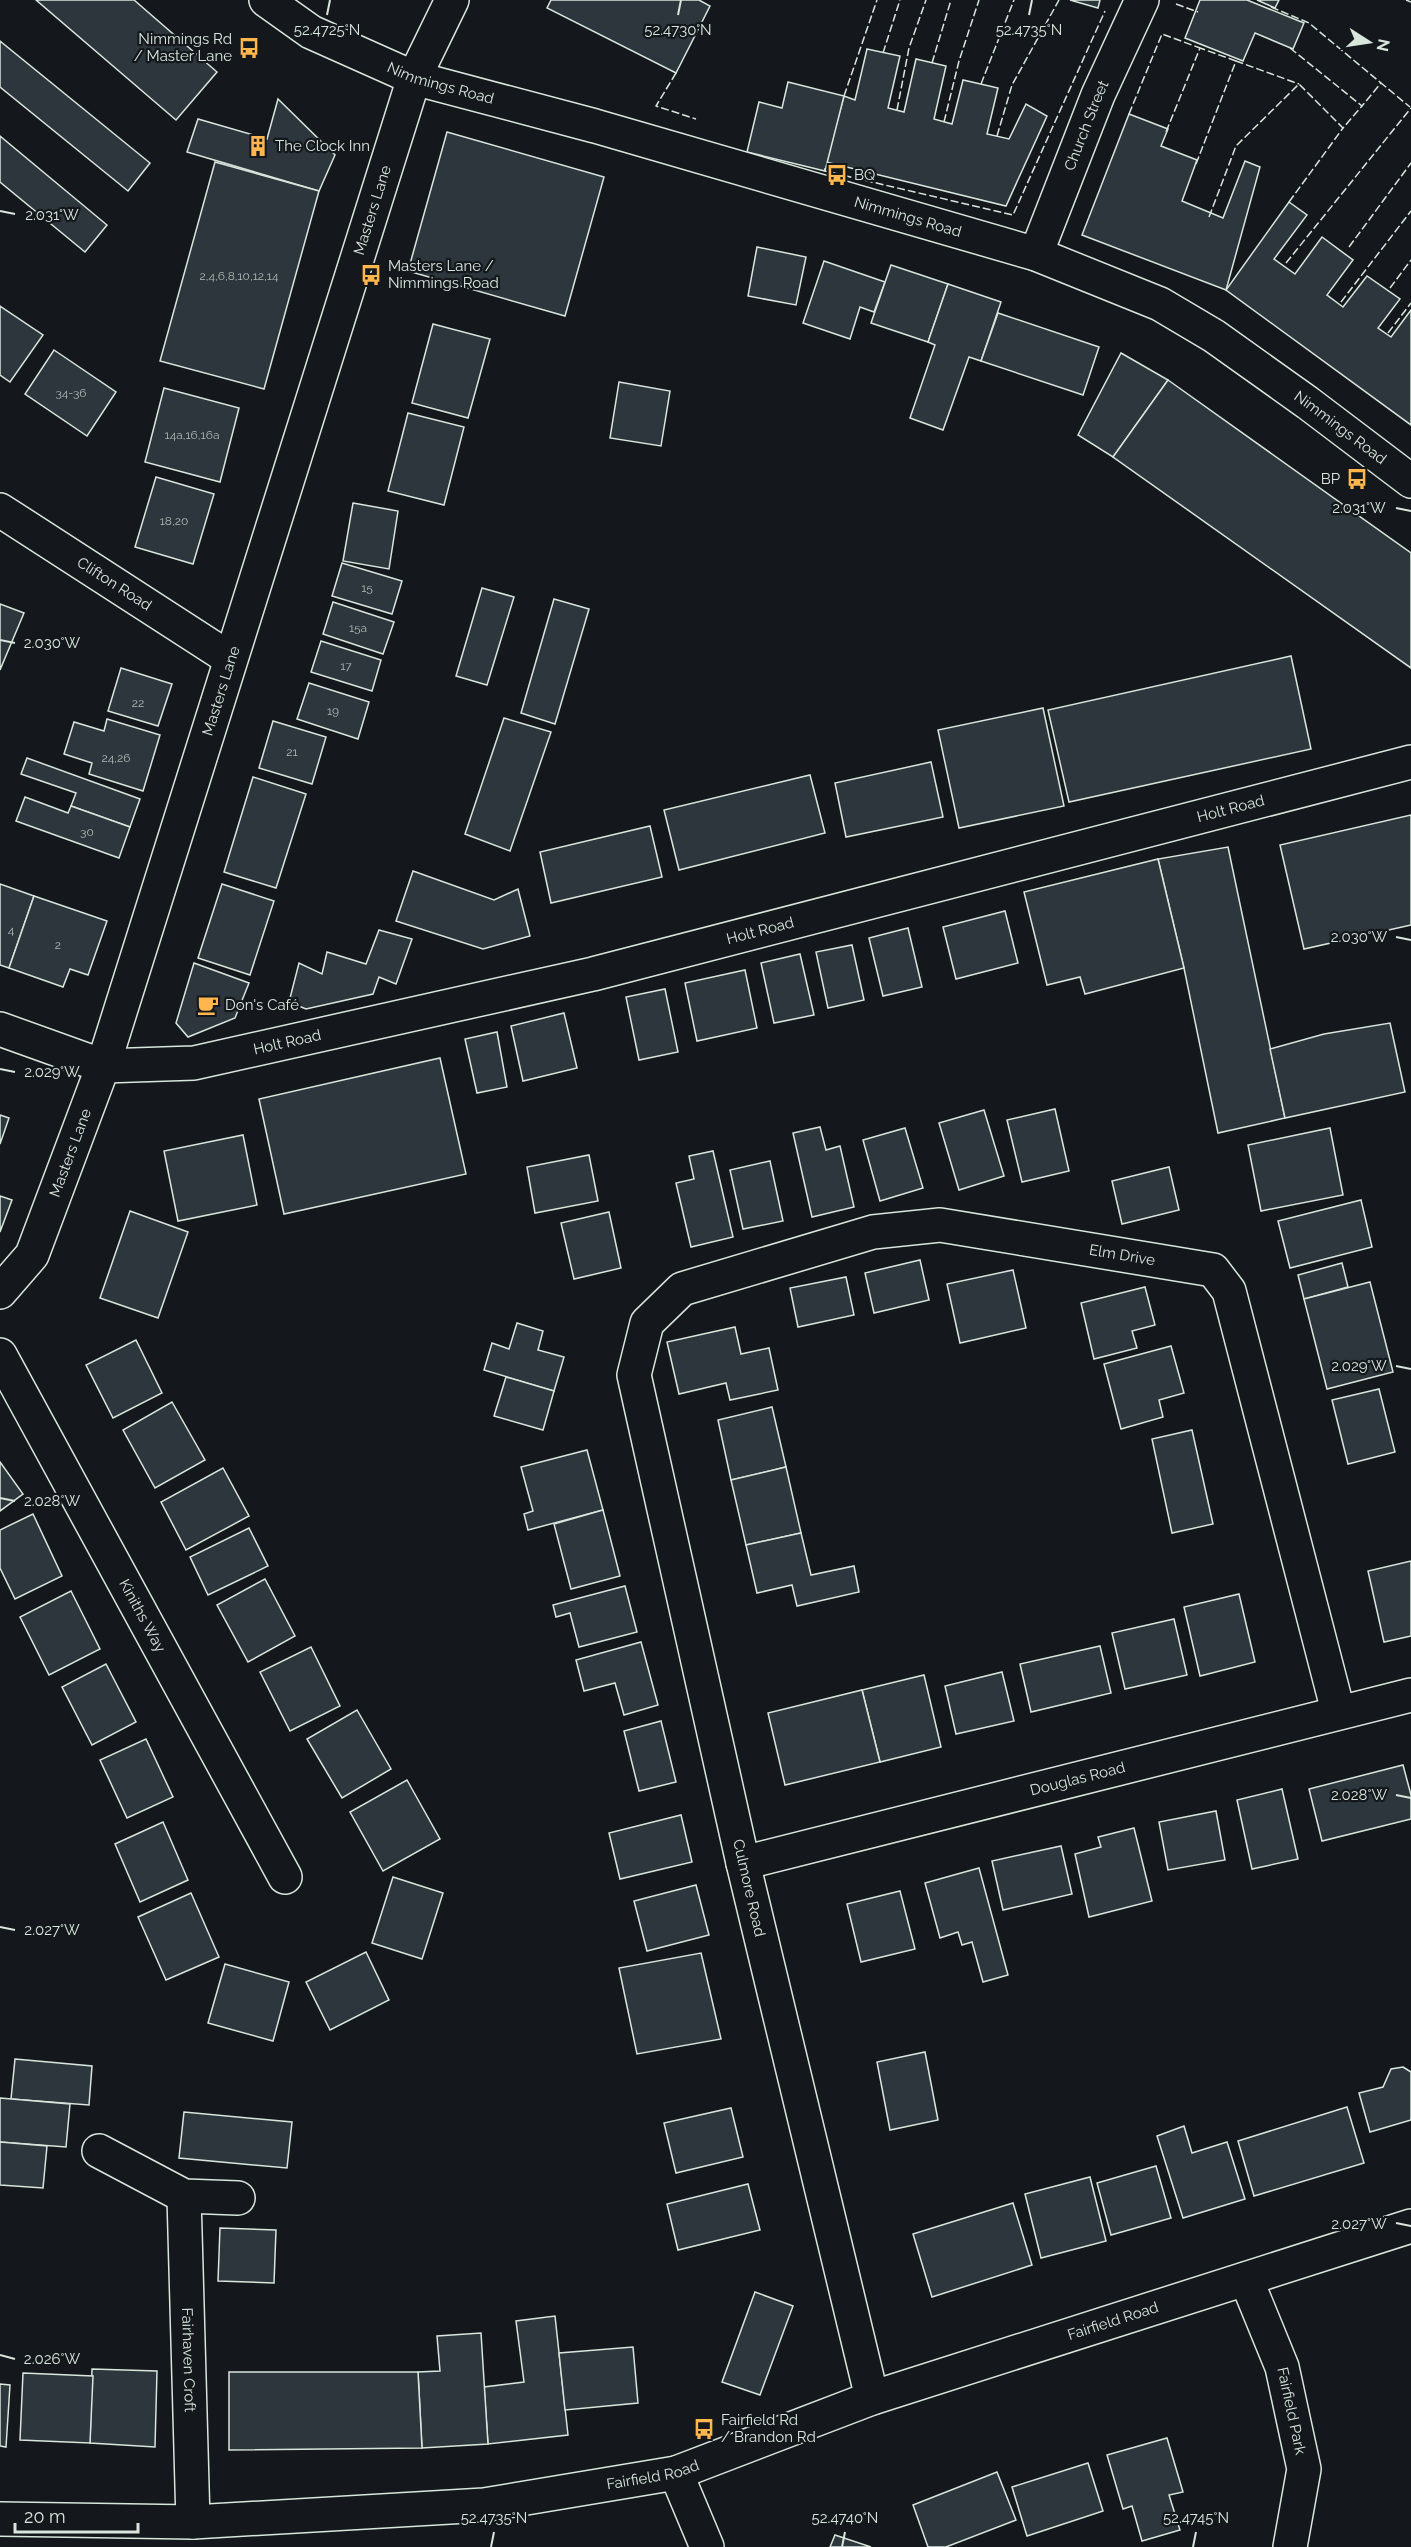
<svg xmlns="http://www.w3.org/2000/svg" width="1411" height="2547" font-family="Raleway,sans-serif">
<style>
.building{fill:#2c363c;stroke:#d8e6dc;stroke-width:1.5}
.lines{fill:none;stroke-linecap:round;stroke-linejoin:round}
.street-casing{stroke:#d8e6dc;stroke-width:36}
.secondary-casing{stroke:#d8e6dc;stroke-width:36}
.street{stroke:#14181c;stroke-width:33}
.secondary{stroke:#14181c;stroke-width:33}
.fence{stroke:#d8e6dc;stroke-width:1.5;stroke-dasharray:8 3;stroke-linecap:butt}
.ticks{fill:none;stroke:#d8e6dc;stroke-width:2}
.labels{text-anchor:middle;stroke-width:4.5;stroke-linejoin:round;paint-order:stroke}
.number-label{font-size:12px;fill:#adbab4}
.poi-label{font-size:15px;fill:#d8e6dc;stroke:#14181c;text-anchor:start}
.street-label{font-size:15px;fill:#d8e6dc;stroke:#14181c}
.ticks-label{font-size:15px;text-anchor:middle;fill:#d8e6dc;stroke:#14181c;stroke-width:4.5;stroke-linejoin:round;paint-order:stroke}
</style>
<rect width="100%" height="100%" fill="#14181c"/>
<g class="building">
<polygon points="36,0 134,0 217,72 176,120"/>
<polygon points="551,0 699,0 710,6 676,73 547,8"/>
<polygon points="1070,0 1100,0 1098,8"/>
<polygon points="1200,0 1247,0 1304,23 1293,49 1255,33 1243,61 1185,38"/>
<polygon points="1257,0 1279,0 1275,8"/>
<polygon points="0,41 150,163 128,191 0,87"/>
<polygon points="867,49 900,56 888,108 904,112 916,59 946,66 934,119 952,124 963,80 998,88 987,134 1009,139 1026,104 1047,116 1006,206 826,162 844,96 855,100"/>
<polygon points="788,82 844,96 825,171 747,152 759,102 782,108"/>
<polygon points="278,99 335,155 319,191 187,152 198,119 267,139"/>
<polygon points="1129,114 1168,129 1161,146 1197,160 1182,201 1223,218 1245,161 1260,167 1226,290 1082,235"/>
<polygon points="447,132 604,177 565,316 408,271"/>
<polygon points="0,136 107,225 85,252 0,182"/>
<polygon points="215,162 319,191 264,389 160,361"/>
<polygon points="1289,202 1307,215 1274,259 1295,274 1322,237 1353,260 1327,295 1343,307 1367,276 1400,299 1378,328 1391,337 1411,310 1411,425 1226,290"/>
<polygon points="757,247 806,257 796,305 748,296"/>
<polygon points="824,261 885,282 874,312 860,307 850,339 803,323"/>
<polygon points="891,265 948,284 928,342 871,323"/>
<polygon points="948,284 1001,302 981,361 969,357 943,430 910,418 935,345 928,342"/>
<polygon points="0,306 43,335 10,382 0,375"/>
<polygon points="998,313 1099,347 1083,395 981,361"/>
<polygon points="433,324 490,339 468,418 412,403"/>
<polygon points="54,350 116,392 87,436 25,394"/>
<polygon points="1121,353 1168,380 1113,457 1078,435"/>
<polygon points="1168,380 1411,553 1411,668 1113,457"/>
<polygon points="619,382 670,391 661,446 610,438"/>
<polygon points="164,388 239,408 220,482 145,462"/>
<polygon points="408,413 464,427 444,505 388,491"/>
<polygon points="156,477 214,494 193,564 135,547"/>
<polygon points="353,503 398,511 389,569 343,561"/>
<polygon points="342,563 402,581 392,614 332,596"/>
<polygon points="482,588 514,597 487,685 456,676"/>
<polygon points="554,599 589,609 555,724 521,713"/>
<polygon points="333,602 394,622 383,654 323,634"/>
<polygon points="0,604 24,613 0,670"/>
<polygon points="321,641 381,660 372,691 311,672"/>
<polygon points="1291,656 1311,749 1069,802 1048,710"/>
<polygon points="121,668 172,684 158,726 108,711"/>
<polygon points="309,683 369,702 358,739 297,719"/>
<polygon points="1043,708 1064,806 959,828 938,730"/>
<polygon points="504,718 551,732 510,851 465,834"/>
<polygon points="107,719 160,735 143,791 89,774 92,763 64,754 74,722 104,731"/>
<polygon points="273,721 326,737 312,784 259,768"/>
<polygon points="27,758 140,799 130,827 71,806 76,793 21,774"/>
<polygon points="931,762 943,817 846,837 835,783"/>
<polygon points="810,775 825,833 679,870 664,810"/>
<polygon points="253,777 306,794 276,888 224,872"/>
<polygon points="25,797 68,813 71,806 130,827 119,858 16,821"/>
<polygon points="1411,815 1411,925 1304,949 1280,845"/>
<polygon points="650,826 662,877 551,903 540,852"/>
<polygon points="1228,847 1285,1118 1218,1133 1184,968 1158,859"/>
<polygon points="1158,859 1184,968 1085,994 1080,977 1047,985 1024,892"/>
<polygon points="413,871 494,900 518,889 530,936 483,949 396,921"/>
<polygon points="0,884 34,896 9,968 0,965"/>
<polygon points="222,884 274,901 250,975 198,958"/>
<polygon points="34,896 107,921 88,975 70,969 63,987 9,968"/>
<polygon points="1005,911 1018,963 956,979 943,927"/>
<polygon points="908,928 922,987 883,996 869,938"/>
<polygon points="379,930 412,939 396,984 379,977 373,994 306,1009 289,1002 299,963 322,974 327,952 366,964"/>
<polygon points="852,945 864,1000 828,1008 816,952"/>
<polygon points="800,954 814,1015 774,1023 761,963"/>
<polygon points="194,963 249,983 235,1018 188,1037 176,1023"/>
<polygon points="745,970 757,1028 697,1041 685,983"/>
<polygon points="665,989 678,1052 639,1060 626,997"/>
<polygon points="564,1013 577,1068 523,1081 511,1026"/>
<polygon points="1390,1023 1405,1092 1285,1118 1270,1049 1324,1034"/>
<polygon points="497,1032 507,1087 477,1093 465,1039"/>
<polygon points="440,1058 466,1174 284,1214 259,1099"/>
<polygon points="1055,1109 1069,1171 1022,1182 1007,1120"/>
<polygon points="984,1110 1004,1176 959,1190 939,1123"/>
<polygon points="0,1115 9,1118 0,1144"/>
<polygon points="820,1127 826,1150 840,1146 854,1207 812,1217 793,1133"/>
<polygon points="905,1128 923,1188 880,1201 863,1140"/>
<polygon points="1330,1128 1343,1195 1261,1211 1248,1145"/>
<polygon points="243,1135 257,1205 178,1221 164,1151"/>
<polygon points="713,1151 733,1237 691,1247 676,1183 694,1179 689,1156"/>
<polygon points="589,1155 598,1201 535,1213 527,1167"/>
<polygon points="770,1161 783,1221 743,1229 730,1170"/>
<polygon points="1169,1167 1179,1210 1122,1224 1112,1181"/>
<polygon points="0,1196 12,1200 0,1232"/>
<polygon points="1361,1200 1372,1247 1290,1268 1278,1221"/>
<polygon points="130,1211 188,1232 158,1318 100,1298"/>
<polygon points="609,1212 621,1268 574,1279 561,1223"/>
<polygon points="920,1260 929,1300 874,1313 865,1273"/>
<polygon points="1342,1263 1348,1287 1304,1299 1298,1275"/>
<polygon points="1013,1270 1026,1328 960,1343 947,1284"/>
<polygon points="846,1277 854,1315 798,1327 790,1288"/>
<polygon points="1370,1282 1393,1372 1327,1389 1304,1299"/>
<polygon points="1145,1287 1155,1325 1132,1331 1137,1348 1094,1359 1081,1303"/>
<polygon points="517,1323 543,1331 538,1350 564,1357 554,1391 484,1370 492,1343 509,1349"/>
<polygon points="735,1327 741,1354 769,1348 778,1390 730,1400 726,1383 679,1394 667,1342"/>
<polygon points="136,1340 162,1393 113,1418 86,1365"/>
<polygon points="1171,1346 1184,1393 1159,1400 1163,1417 1121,1429 1104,1364"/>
<polygon points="506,1377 554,1391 543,1430 494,1416"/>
<polygon points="1379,1389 1395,1452 1348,1464 1332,1400"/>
<polygon points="172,1402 205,1460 155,1488 123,1430"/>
<polygon points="772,1407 786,1467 731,1480 718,1420"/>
<polygon points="1192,1430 1213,1524 1172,1533 1152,1439"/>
<polygon points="587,1450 603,1510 528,1530 524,1514 533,1511 521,1467"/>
<polygon points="0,1462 23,1494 0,1511"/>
<polygon points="786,1467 801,1533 746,1545 731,1480"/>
<polygon points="223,1468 249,1516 186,1550 161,1502"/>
<polygon points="603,1510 620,1576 571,1589 554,1524"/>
<polygon points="33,1514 62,1576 15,1599 0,1568 0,1530"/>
<polygon points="249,1528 268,1566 208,1595 190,1557"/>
<polygon points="801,1533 811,1575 854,1566 859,1592 797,1606 792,1585 757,1593 746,1545"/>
<polygon points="1411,1561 1411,1636 1384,1642 1368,1571"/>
<polygon points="265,1579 295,1636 248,1662 217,1605"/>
<polygon points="625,1586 637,1632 579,1647 570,1613 556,1617 553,1605"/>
<polygon points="71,1591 100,1649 49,1675 20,1617"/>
<polygon points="1239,1594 1255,1662 1200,1676 1184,1607"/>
<polygon points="1174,1619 1187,1675 1125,1689 1112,1633"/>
<polygon points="641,1642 658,1705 624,1715 615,1683 584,1691 576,1660"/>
<polygon points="1100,1646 1111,1693 1031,1712 1020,1664"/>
<polygon points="311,1647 340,1706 290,1731 260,1672"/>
<polygon points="106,1664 136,1722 92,1745 62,1687"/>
<polygon points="1002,1672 1014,1721 956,1734 945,1686"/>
<polygon points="924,1675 941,1747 880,1762 862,1690"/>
<polygon points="862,1690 880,1762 785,1785 768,1713"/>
<polygon points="357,1710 391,1769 342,1798 307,1739"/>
<polygon points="661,1721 676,1782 639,1791 624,1731"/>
<polygon points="146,1739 173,1797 127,1818 100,1760"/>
<polygon points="1403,1765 1411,1795 1411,1819 1322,1841 1309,1789"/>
<polygon points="407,1780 440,1839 383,1871 350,1812"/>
<polygon points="1282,1789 1298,1859 1252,1869 1237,1800"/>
<polygon points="1216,1811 1225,1860 1168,1870 1159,1822"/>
<polygon points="681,1815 692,1862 620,1879 609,1833"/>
<polygon points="163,1822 188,1880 140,1902 115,1844"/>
<polygon points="1134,1828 1152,1901 1089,1917 1075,1854 1101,1847 1098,1837"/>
<polygon points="1061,1846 1072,1894 1003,1910 992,1861"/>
<polygon points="979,1868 1008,1975 983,1982 972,1942 962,1945 958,1932 940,1938 925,1883"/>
<polygon points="393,1877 443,1893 422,1959 372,1943"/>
<polygon points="696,1885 709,1935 647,1951 634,1901"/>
<polygon points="900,1891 915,1949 861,1962 847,1904"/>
<polygon points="191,1893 219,1957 166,1980 138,1917"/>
<polygon points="366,1952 389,2000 330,2030 306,1982"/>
<polygon points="701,1953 721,2039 637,2054 619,1968"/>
<polygon points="225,1964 289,1982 273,2041 208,2023"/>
<polygon points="925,2052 938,2120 890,2130 877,2062"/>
<polygon points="15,2059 92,2066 89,2105 11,2099"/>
<polygon points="1403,2067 1411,2072 1411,2120 1370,2132 1359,2093 1383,2087 1391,2069"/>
<polygon points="0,2098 70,2104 66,2147 0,2142"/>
<polygon points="1347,2107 1364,2163 1254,2196 1238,2141"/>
<polygon points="731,2108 743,2157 676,2173 664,2123"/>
<polygon points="184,2112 292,2122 287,2168 179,2158"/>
<polygon points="1184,2126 1192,2153 1227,2142 1245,2199 1183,2218 1157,2136"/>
<polygon points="0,2142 47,2146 43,2188 0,2185"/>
<polygon points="1156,2166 1171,2218 1111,2235 1097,2183"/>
<polygon points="1090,2177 1106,2241 1041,2258 1025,2194"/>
<polygon points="748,2184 760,2230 678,2250 667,2204"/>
<polygon points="1013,2203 1032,2265 932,2297 913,2234"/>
<polygon points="220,2228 276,2230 274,2283 218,2281"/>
<polygon points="755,2292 793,2306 760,2395 722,2382"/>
<polygon points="555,2316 568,2435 488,2444 484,2387 524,2382 516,2321"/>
<polygon points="481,2333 488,2444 422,2448 418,2372 440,2371 437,2336"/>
<polygon points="633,2347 638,2403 565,2410 559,2353"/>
<polygon points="92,2369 157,2371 155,2447 90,2443"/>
<polygon points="229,2372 418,2372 422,2448 229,2450"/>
<polygon points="23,2373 93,2376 90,2443 20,2440"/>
<polygon points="0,2384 10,2385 6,2447 0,2446"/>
<polygon points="1167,2438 1183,2492 1169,2495 1180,2530 1142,2541 1132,2506 1123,2509 1107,2455"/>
<polygon points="1088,2463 1103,2511 1027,2536 1012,2487"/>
<polygon points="997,2472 1016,2520 946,2547 928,2547 913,2505"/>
<polygon points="835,2535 871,2547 830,2547"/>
</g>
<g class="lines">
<defs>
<g id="street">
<polyline points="414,78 452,0"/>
<path id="s1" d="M1036,254L1098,95L1142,0"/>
<path id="s2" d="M0,510L229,658"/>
<path id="s3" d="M0,1029L103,1066L194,1063L593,974L1411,762"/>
<path id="s4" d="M0,1355L285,1877"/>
<path id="s5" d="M743,1863L1411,1695"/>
<polyline points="99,2151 184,2196 238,2198"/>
<path id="s6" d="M184,2196L193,2522"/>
<path id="s7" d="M1246,2279L1282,2367L1304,2469L1290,2547"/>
<path id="s8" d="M872,2398L743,1863L634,1375L647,1323L682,1289L873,1232L940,1225L1213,1270L1229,1291L1338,1711"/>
<polyline points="676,2473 707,2547"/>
</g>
<g id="secondary">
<path id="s9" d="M266,0L311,32L414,78L595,126L1036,254L1160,304L1214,336L1308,403L1411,481"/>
<path id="s10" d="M0,1292L32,1255L103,1066L414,78"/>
<path id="s11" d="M0,2519L193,2522L484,2505L676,2473L872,2398L1411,2226"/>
</g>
</defs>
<use href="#street" class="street-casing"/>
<use href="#secondary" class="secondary-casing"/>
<use href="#street" class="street"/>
<use href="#secondary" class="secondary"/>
<g class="fence">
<polyline points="1406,0 1411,2"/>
<polyline points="1176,4 1198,12"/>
<polyline points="1271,7 1309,23 1381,83"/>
<polyline points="1290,48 1362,106 1381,83 1410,107"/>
<polyline points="883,53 900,0"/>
<polyline points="932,63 951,0"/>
<polyline points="676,73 656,106 696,119"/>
<polyline points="981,84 1014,0"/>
<polyline points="844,96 877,0"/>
<polyline points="897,110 909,48 926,0"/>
<polyline points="1129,114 1162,34 1200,48"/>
<polyline points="944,122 959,61 979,0"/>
<polyline points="1166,132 1200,48 1236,61"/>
<polyline points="997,136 1012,85 1059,0"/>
<polyline points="1196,164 1236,61 1299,84"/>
<polyline points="825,168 825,171 1013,215 1105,11"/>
<polyline points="1289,202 1343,128"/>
<polyline points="1209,217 1236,146 1299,84 1343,128 1362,106"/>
<polyline points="1349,247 1411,163"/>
<polyline points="1286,263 1411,108"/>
<polyline points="1390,288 1411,260"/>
<polyline points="1341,302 1411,211"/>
<polyline points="1388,333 1411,303"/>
</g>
</g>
<path class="ticks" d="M327,15L330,0M678,15L681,0M1029,15L1032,0M0,211L15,214M1396,508L1411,511M0,640L15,643M1396,937L1411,940M0,1069L15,1072M1396,1366L1411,1369M0,1498L15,1501M1396,1795L1411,1798M0,1927L15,1930M1396,2223L1411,2226M0,2355L15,2359M491,2547L494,2532M842,2547L845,2532M1193,2547L1196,2532"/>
<defs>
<symbol id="bus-bare" viewBox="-9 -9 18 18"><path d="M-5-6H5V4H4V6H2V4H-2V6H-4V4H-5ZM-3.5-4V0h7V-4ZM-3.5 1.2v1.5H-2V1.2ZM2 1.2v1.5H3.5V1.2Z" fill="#ffb74d" stroke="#14181c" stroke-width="2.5" paint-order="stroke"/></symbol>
<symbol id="building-bare" viewBox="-9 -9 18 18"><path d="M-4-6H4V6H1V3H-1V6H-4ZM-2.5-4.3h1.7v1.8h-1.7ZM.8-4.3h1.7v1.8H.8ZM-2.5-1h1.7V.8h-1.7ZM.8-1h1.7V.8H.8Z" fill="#ffb74d" stroke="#14181c" stroke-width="2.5" paint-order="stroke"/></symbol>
<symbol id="cafe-bare" viewBox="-9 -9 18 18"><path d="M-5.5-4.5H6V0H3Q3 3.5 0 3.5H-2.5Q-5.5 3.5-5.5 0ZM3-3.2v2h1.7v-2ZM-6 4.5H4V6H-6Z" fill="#ffb74d" stroke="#14181c" stroke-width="2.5" paint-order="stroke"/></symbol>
</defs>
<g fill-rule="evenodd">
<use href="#bus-bare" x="234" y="33" width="30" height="30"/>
<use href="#building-bare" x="243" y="131" width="30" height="30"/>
<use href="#bus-bare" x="822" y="160" width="30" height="30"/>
<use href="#bus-bare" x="356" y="260" width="30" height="30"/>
<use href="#bus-bare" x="1342" y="464" width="30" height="30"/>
<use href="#cafe-bare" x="193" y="990" width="30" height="30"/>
<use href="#bus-bare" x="689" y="2414" width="30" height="30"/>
</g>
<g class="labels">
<g class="number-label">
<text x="239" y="280">2,4,6,8,10,12,14</text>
<text x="71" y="397">34-36</text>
<text x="192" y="439">14a,16,16a</text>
<text x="174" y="525">18,20</text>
<text x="367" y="592">15</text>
<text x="358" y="632">15a</text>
<text x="346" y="670">17</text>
<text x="138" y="707">22</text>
<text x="333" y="715">19</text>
<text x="292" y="756">21</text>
<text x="116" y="762">24,26</text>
<text x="87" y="836">30</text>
<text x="11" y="934">4</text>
<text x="58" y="949">2</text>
</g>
<g class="poi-label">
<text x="232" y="44" text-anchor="end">Nimmings Rd<tspan x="232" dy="17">/ Master Lane</tspan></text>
<text x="275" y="151">The Clock Inn</text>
<text x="854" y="180">BQ</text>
<text x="388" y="271">Masters Lane /<tspan x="388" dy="17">Nimmings Road</tspan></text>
<text x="1340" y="484" text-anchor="end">BP</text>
<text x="225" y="1010">Don's Café</text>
<text x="721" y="2425">Fairfield Rd<tspan x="721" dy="17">/ Brandon Rd</tspan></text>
</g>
<g class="street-label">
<text dy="5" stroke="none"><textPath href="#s9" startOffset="195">Nimmings Road</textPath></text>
<text dy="5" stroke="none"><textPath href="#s1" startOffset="138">Church Street</textPath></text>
<text dy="5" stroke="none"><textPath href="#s10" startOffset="1148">Masters Lane</textPath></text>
<text dy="5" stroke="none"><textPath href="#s9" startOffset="681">Nimmings Road</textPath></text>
<text dy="5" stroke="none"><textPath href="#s9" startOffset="1167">Nimmings Road</textPath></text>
<text dy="5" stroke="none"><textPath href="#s2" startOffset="136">Clifton Road</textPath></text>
<text dy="5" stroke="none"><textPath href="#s10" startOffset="644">Masters Lane</textPath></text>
<text dy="5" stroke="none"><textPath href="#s3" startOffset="1268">Holt Road</textPath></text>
<text dy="5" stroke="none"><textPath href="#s3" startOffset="782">Holt Road</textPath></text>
<text dy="5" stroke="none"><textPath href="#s3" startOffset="296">Holt Road</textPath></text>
<text dy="5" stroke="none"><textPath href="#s10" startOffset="158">Masters Lane</textPath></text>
<text dy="5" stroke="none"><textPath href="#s8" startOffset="1604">Elm Drive</textPath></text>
<text dy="5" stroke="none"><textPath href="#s4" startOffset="297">Kiniths Way</textPath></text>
<text dy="5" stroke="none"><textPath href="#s5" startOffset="345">Douglas Road</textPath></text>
<text transform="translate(749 1888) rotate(77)" y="5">Culmore Road</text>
<text dy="5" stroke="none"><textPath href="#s11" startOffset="1142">Fairfield Road</textPath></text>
<text dy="5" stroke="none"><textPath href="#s6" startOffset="164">Fairhaven Croft</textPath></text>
<text dy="5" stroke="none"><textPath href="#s7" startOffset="140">Fairfield Park</textPath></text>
<text dy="5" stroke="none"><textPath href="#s11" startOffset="656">Fairfield Road</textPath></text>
</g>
</g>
<g class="ticks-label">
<text x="327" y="35">52.4725°N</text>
<text x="678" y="35">52.4730°N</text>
<text x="1029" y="35">52.4735°N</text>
<text x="52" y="220">2.031°W</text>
<text x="1359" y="513">2.031°W</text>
<text x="52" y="648">2.030°W</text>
<text x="1359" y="942">2.030°W</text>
<text x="52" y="1077">2.029°W</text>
<text x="1359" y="1371">2.029°W</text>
<text x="52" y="1506">2.028°W</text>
<text x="1359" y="1800">2.028°W</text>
<text x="52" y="1935">2.027°W</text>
<text x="1359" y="2229">2.027°W</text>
<text x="52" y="2364">2.026°W</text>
<text x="494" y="2523">52.4735°N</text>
<text x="845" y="2523">52.4740°N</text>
<text x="1196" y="2523">52.4745°N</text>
</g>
<g transform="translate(1369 42) rotate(102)" stroke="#14181c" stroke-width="4.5" paint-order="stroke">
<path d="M0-4.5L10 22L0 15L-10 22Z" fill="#d8e6dc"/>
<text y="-9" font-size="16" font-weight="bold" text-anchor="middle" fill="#d8e6dc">N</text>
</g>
<path d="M15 2523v9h123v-9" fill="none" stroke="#d8e6dc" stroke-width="3"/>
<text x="24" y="2523" font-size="18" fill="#d8e6dc" stroke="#14181c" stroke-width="4.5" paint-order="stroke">20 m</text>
</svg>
